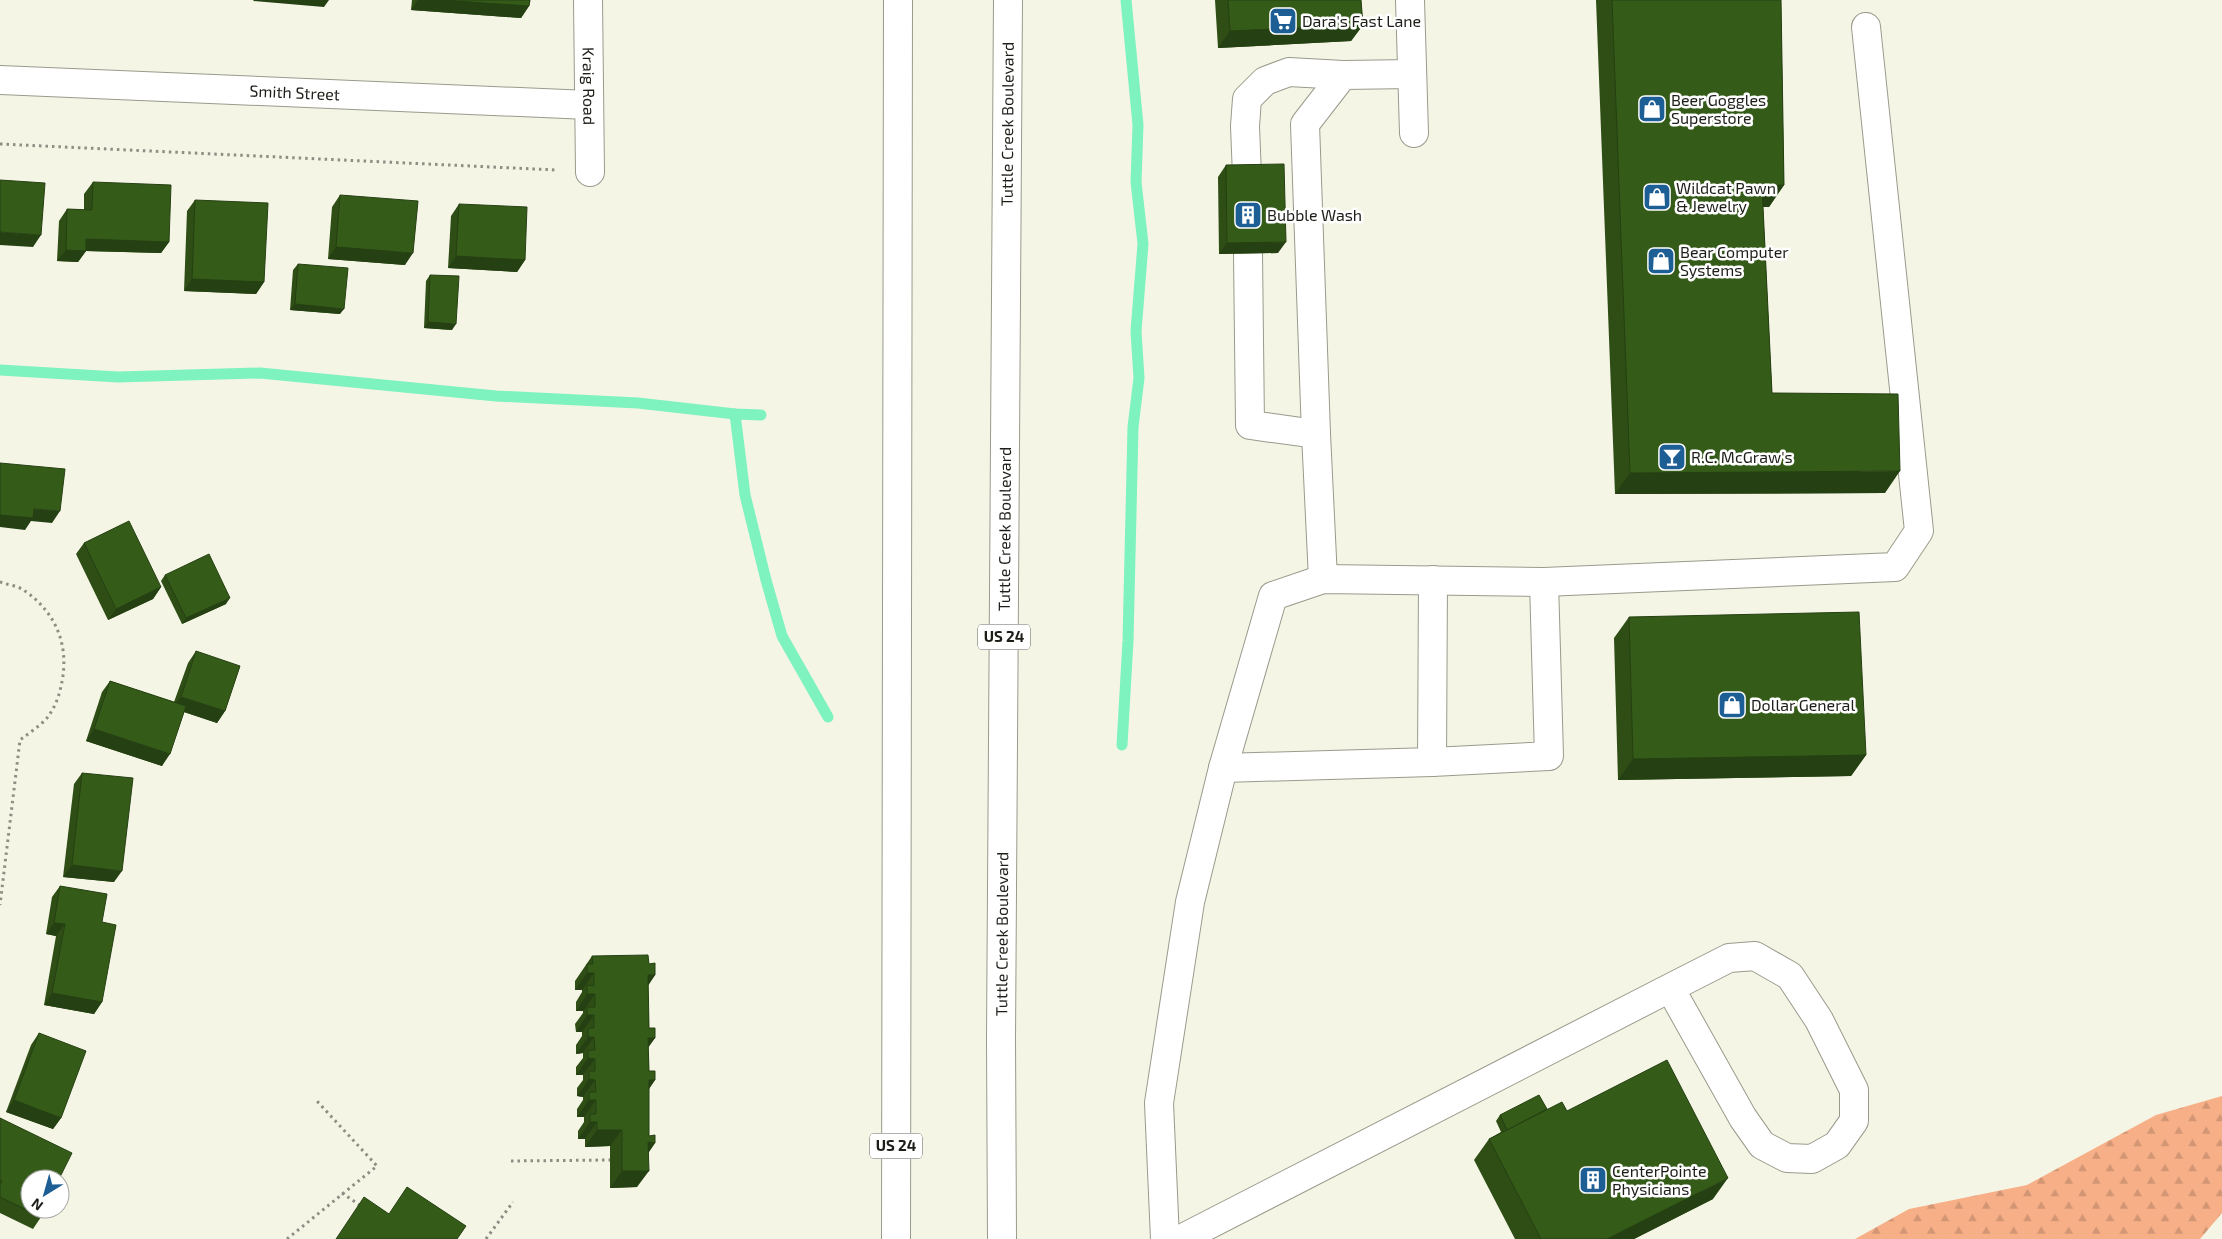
<svg xmlns="http://www.w3.org/2000/svg" width="2222" height="1239" font-family="'Exo 2',sans-serif">
<style>
.forest{fill:url(#forest-firs)}
.lines{fill:none;stroke-linecap:round;stroke-linejoin:round}
.stream{stroke:#7ef2bf;stroke-width:11}
.minor-casing{stroke:#9a9a8c;stroke-width:30}
.highway-casing{stroke:#9a9a8c;stroke-width:30}
.path{stroke:#8d8d83;stroke-width:3;stroke-dasharray:2.5 4;stroke-linecap:butt}
.minor{stroke:#fff;stroke-width:28}
.highway{stroke:#fff;stroke-width:28}
.wall{fill:#2e4e16}
.shaded-wall{fill:#254012}
.building{fill:#355b19;stroke:#254012}
.labels{text-anchor:middle;stroke-width:5;stroke-linejoin:round;paint-order:stroke}
.shield{fill:#fff;stroke:#62625e;stroke-width:1}
.shield-label{font-size:15px;font-weight:bold;fill:#1e1e19}
.poi-label{font-size:16px;fill:#1e1e19;stroke:#fff;text-anchor:start}
.street-label{font-size:16px;fill:#1e1e19;stroke:#fff}
</style>
<defs>
<pattern id="forest-firs" width="22" height="20" patternUnits="userSpaceOnUse" patternTransform="scale(1.25)"><rect width="22" height="20" fill="#f7af87"/><path d="M5 1l3.5 6h-7zM16 11l3.5 6h-7z" fill="#d39674"/></pattern>
</defs>
<rect width="100%" height="100%" fill="#f5f5e6"/>
<polygon class="forest" points="2222,1096 2222,1213 2200,1239 1855,1239 1909,1209 2027,1185 2156,1115"/>
<g class="lines">
<g class="stream">
<polyline points="0,370 118,377 260,373 496,396 638,403 735,414 761,415"/>
<polyline points="735,414 745,495 766,580 782,636 828,717"/>
<polyline points="1122,745 1128,641 1133,427 1139,378 1136,331 1143,244 1136,182 1138,125 1126,0"/>
</g>
<defs>
<g id="minor">
<path id="s1" d="M588,0L590,172"/>
<polyline points="1410,0 1414,133"/>
<path id="s2" d="M0,80L589,105"/>
<polyline points="1247,176 1245,126 1247,99 1265,81 1289,72 1343,75"/>
<polyline points="1248,254 1250,425 1316,434"/>
<polyline points="1323,579 1316,434 1305,124 1343,75 1412,74"/>
<polyline points="1432,762 1549,756 1544,582"/>
<polyline points="1223,768 1432,762 1433,580"/>
<polyline points="1165,1239 1159,1103 1190,902 1223,768 1273,596 1323,579 1544,582 1895,567 1919,531 1866,27"/>
<polyline points="1181,1239 1670,988 1729,958 1755,956 1790,976 1819,1020 1854,1090 1854,1121 1837,1145 1812,1159 1787,1158 1762,1145 1743,1118 1670,988"/>
</g>
<g id="highway">
<polyline points="896,1239 898,0"/>
<path id="s3" d="M1002,1239L1001,1039L1008,0"/>
</g>
</defs>
<use href="#minor" class="minor-casing"/>
<use href="#highway" class="highway-casing"/>
<g class="path">
<polyline points="0,144 556,170"/>
<path d="M0,582C8,585 19,586 25,591C58,614 70,649 61,686C59,697 54,709 47,718C40,726 29,733 20,740L0,905"/>
<polyline points="511,1161 610,1160"/>
<polyline points="342,1193 361,1206"/>
<polyline points="287,1239 377,1166 316,1100"/>
<polyline points="486,1239 513,1202"/>
</g>
<use href="#minor" class="minor"/>
<use href="#highway" class="highway"/>
</g>
<g class="wall">
<polygon points="412,0 530,0 529,6 521,18 411,10"/>
<polygon points="1215,0 1361,0 1363,25 1351,41 1218,48"/>
<polygon points="1596,0 1781,0 1784,185 1769,207 1763,207 1772,393 1885,493 1615,494"/>
<polygon points="1226,165 1278,253 1219,254 1218,177"/>
<polygon points="93,182 169,242 161,253 86,251 78,262 57,261 59,221 67,209 84,210 84,194"/>
<polygon points="340,195 405,265 328,259 332,207"/>
<polygon points="195,200 264,282 256,294 184,291 187,211"/>
<polygon points="459,204 525,260 517,272 448,268 451,216"/>
<polygon points="298,264 340,314 290,310 293,270"/>
<polygon points="430,275 452,330 424,328 426,281"/>
<polygon points="84,543 161,587 153,599 108,620 76,554"/>
<polygon points="165,575 226,604 182,624 161,581"/>
<polygon points="1629,617 1866,755 1851,776 1618,780 1614,638"/>
<polygon points="196,651 225,711 217,723 184,712 162,766 86,741 102,692 110,681 174,702 188,663"/>
<polygon points="82,773 114,882 63,877 74,784"/>
<polygon points="60,886 102,922 102,1002 94,1014 44,1005 56,936 46,934 52,897"/>
<polygon points="592,956 649,964 655,975 648,985 649,1028 655,1038 648,1047 649,1071 655,1080 649,1089 649,1136 655,1143 649,1152 637,1187 610,1188 610,1146 585,1147 585,1139 578,1139 578,1131 584,1122 584,1117 577,1117 577,1109 583,1100 583,1097 577,1096 577,1088 583,1080 583,1075 576,1075 576,1067 583,1058 583,1053 576,1054 576,1045 582,1036 582,1032 576,1032 575,1024 583,1013 583,1011 576,1011 576,1002 582,992 582,990 575,990 575,981"/>
<polygon points="39,1033 61,1118 53,1129 6,1112 31,1045"/>
<polygon points="1547,1109 1567,1111 1713,1199 1634,1239 1515,1239 1474,1160 1489,1139 1501,1132 1496,1121 1500,1115"/>
<polygon points="0,1118 41,1217 33,1229 0,1213"/>
</g>
<g class="shaded-wall">
<polygon points="254,0 329,0 324,7 253,1"/>
<polygon points="418,0 440,0 529,6 521,18 411,10"/>
<polygon points="1363,25 1351,41 1218,48 1230,31"/>
<polygon points="1784,185 1769,207 1747,207 1762,186"/>
<polygon points="0,232 41,235 33,247 0,245"/>
<polygon points="86,239 169,242 161,253 86,251 78,262 57,261 66,250"/>
<polygon points="1286,242 1278,253 1219,254 1227,243"/>
<polygon points="336,247 413,253 405,265 328,259"/>
<polygon points="456,256 525,260 517,272 448,268"/>
<polygon points="192,279 264,282 256,294 184,291"/>
<polygon points="295,304 344,309 340,314 290,310"/>
<polygon points="428,322 456,324 452,330 424,328"/>
<polygon points="1900,471 1885,493 1615,494 1630,473"/>
<polygon points="34,509 60,511 52,523 31,521 25,530 0,527 0,515"/>
<polygon points="161,587 153,599 108,620 116,609"/>
<polygon points="230,598 226,604 182,624 186,618"/>
<polygon points="181,697 225,711 217,723 172,708"/>
<polygon points="94,729 170,754 162,766 86,741"/>
<polygon points="1866,755 1851,776 1618,780 1633,759"/>
<polygon points="72,865 122,871 114,882 63,877"/>
<polygon points="54,923 65,924 56,936 46,934"/>
<polygon points="587,973 594,973 582,990 575,990"/>
<polygon points="648,975 655,975 644,992"/>
<polygon points="52,993 102,1002 94,1014 44,1005"/>
<polygon points="587,994 595,994 583,1011 576,1011"/>
<polygon points="587,1015 594,1015 582,1032 576,1032"/>
<polygon points="588,1037 594,1037 583,1053 576,1054"/>
<polygon points="648,1038 655,1038 643,1055"/>
<polygon points="588,1058 595,1059 583,1075 576,1075"/>
<polygon points="589,1079 595,1080 583,1097 577,1096"/>
<polygon points="649,1080 655,1080 643,1097"/>
<polygon points="14,1100 61,1118 53,1129 6,1112"/>
<polygon points="589,1100 596,1100 584,1117 577,1117"/>
<polygon points="590,1122 597,1122 585,1139 578,1139"/>
<polygon points="597,1130 622,1130 610,1146 585,1147"/>
<polygon points="648,1142 655,1143 643,1160"/>
<polygon points="622,1171 649,1171 637,1187 610,1188"/>
<polygon points="1728,1178 1713,1199 1634,1239 1607,1239"/>
</g>
<g class="building">
<polygon points="440,0 530,0 529,6"/>
<polygon points="1228,0 1361,0 1363,25 1230,31"/>
<polygon points="1612,0 1781,0 1784,185 1762,186 1772,393 1898,394 1900,471 1630,473"/>
<polygon points="1284,164 1286,242 1227,243 1226,165"/>
<polygon points="0,180 45,183 41,235 0,232"/>
<polygon points="93,182 171,185 169,242 86,239 86,251 66,250 67,209 92,210"/>
<polygon points="340,195 418,201 413,253 336,247"/>
<polygon points="195,200 268,203 264,282 192,279"/>
<polygon points="459,204 527,207 525,260 456,256"/>
<polygon points="298,264 348,268 344,309 295,304"/>
<polygon points="430,275 459,276 456,324 428,322"/>
<polygon points="0,463 65,469 60,511 34,509 33,518 0,515"/>
<polygon points="129,521 161,587 116,609 84,543"/>
<polygon points="209,554 230,598 186,618 165,575"/>
<polygon points="1859,612 1866,755 1633,759 1629,617"/>
<polygon points="196,651 240,666 225,711 181,697"/>
<polygon points="110,681 186,706 170,754 94,729"/>
<polygon points="82,773 133,778 122,871 72,865"/>
<polygon points="60,886 107,894 102,922 116,925 102,1002 52,993 65,924 54,923"/>
<polygon points="648,955 649,964 655,963 655,975 648,975 649,1028 655,1028 655,1038 648,1038 649,1071 655,1071 655,1080 649,1080 649,1136 655,1135 655,1143 648,1142 649,1171 622,1171 622,1130 597,1130 597,1122 590,1122 590,1114 596,1114 596,1100 589,1100 589,1092 596,1092 595,1080 589,1079 589,1071 595,1071 595,1059 588,1058 588,1050 595,1050 594,1037 588,1037 588,1028 594,1028 594,1015 587,1015 587,1007 595,1007 595,994 587,994 587,985 594,986 594,973 587,973 587,964 593,964 592,956"/>
<polygon points="39,1033 86,1051 61,1118 14,1100"/>
<polygon points="1667,1060 1728,1178 1607,1239 1541,1239 1489,1139 1562,1102 1567,1111"/>
<polygon points="1539,1095 1547,1109 1507,1130 1500,1115"/>
<polygon points="0,1118 72,1153 59,1179 30,1179 30,1209 45,1209 41,1217 0,1197 0,1185 2,1181 0,1180"/>
<polygon points="407,1187 466,1226 457,1239 336,1239 364,1197 389,1214"/>
</g>
<defs>
<symbol id="supermarket-square" viewBox="-11 -11 22 22"><rect x="-9" y="-9" width="18" height="18" rx="4" fill="#1d5e94" stroke="#fff"/><path d="M-6-5.5h2.5l.6 2H6L4.5 2H-2.5L-4.4-4H-6ZM-1.5 3.2a1.3 1.3 0 1 0 .1 0ZM3 3.2a1.3 1.3 0 1 0 .1 0Z" fill="#fff"/></symbol>
<symbol id="shop-square" viewBox="-11 -11 22 22"><rect x="-9" y="-9" width="18" height="18" rx="4" fill="#1d5e94" stroke="#fff"/><path d="M-5-2.5h2.3a2.7 3.5 0 0 1 5.4 0H5L5.5 6h-11ZM-1.5-2.5h3a1.5 2.3 0 0 0-3 0Z" fill="#fff"/></symbol>
<symbol id="building-square" viewBox="-11 -11 22 22"><rect x="-9" y="-9" width="18" height="18" rx="4" fill="#1d5e94" stroke="#fff"/><path d="M-4-6H4V6H1V3H-1V6H-4ZM-2.5-4.3h1.7v1.8h-1.7ZM.8-4.3h1.7v1.8H.8ZM-2.5-1h1.7V.8h-1.7ZM.8-1h1.7V.8H.8Z" fill="#fff"/></symbol>
<symbol id="bar-square" viewBox="-11 -11 22 22"><rect x="-9" y="-9" width="18" height="18" rx="4" fill="#1d5e94" stroke="#fff"/><path d="M-6-5H6L.8 .8V4.5H3.5V6h-7V4.5H-.8V.8Z" fill="#fff"/></symbol>
</defs>
<g fill-rule="evenodd">
<use href="#supermarket-square" x="1267" y="5" width="32" height="32"/>
<use href="#shop-square" x="1636" y="93" width="32" height="32"/>
<use href="#shop-square" x="1641" y="181" width="32" height="32"/>
<use href="#building-square" x="1232" y="199" width="32" height="32"/>
<use href="#shop-square" x="1645" y="245" width="32" height="32"/>
<use href="#bar-square" x="1656" y="441" width="32" height="32"/>
<use href="#shop-square" x="1716" y="689" width="32" height="32"/>
<use href="#building-square" x="1577" y="1164" width="32" height="32"/>
</g>
<g class="labels">
<g class="shield">
<rect x="978" y="624.5" width="52" height="25" rx="4"/>
<rect x="870" y="1133.5" width="52" height="25" rx="4"/>
</g>
<g class="shield-label">
<text x="1004" y="642">US 24</text>
<text x="896" y="1151">US 24</text>
</g>
<g class="poi-label">
<text x="1302" y="27">Dara's Fast Lane</text>
<text x="1671" y="106">Beer Goggles<tspan x="1671" dy="18">Superstore</tspan></text>
<text x="1676" y="194">Wildcat Pawn<tspan x="1676" dy="18">&amp; Jewelry</tspan></text>
<text x="1267" y="221">Bubble Wash</text>
<text x="1680" y="258">Bear Computer<tspan x="1680" dy="18">Systems</tspan></text>
<text x="1691" y="463">R.C. McGraw's</text>
<text x="1751" y="711">Dollar General</text>
<text x="1612" y="1177">CenterPointe<tspan x="1612" dy="18">Physicians</tspan></text>
</g>
<g class="street-label">
<text dy="6" stroke="none"><textPath href="#s1" startOffset="86">Kraig Road</textPath></text>
<text dy="6" stroke="none"><textPath href="#s2" startOffset="295">Smith Street</textPath></text>
<text dy="6" stroke="none"><textPath href="#s3" startOffset="1115">Tuttle Creek Boulevard</textPath></text>
<text dy="6" stroke="none"><textPath href="#s3" startOffset="710">Tuttle Creek Boulevard</textPath></text>
<text dy="6" stroke="none"><textPath href="#s3" startOffset="305">Tuttle Creek Boulevard</textPath></text>
</g>
</g>
<g transform="translate(45 1194) rotate(217)"><circle r="24" fill="#ffffff" stroke="#a5a5a3"/>
<path d="M0-4L9 19L0 12L-9 19Z" fill="#1d5e94"/>
<text y="-8" font-size="14" font-weight="bold" text-anchor="middle" fill="#1e1e19">N</text>
</g>
</svg>
